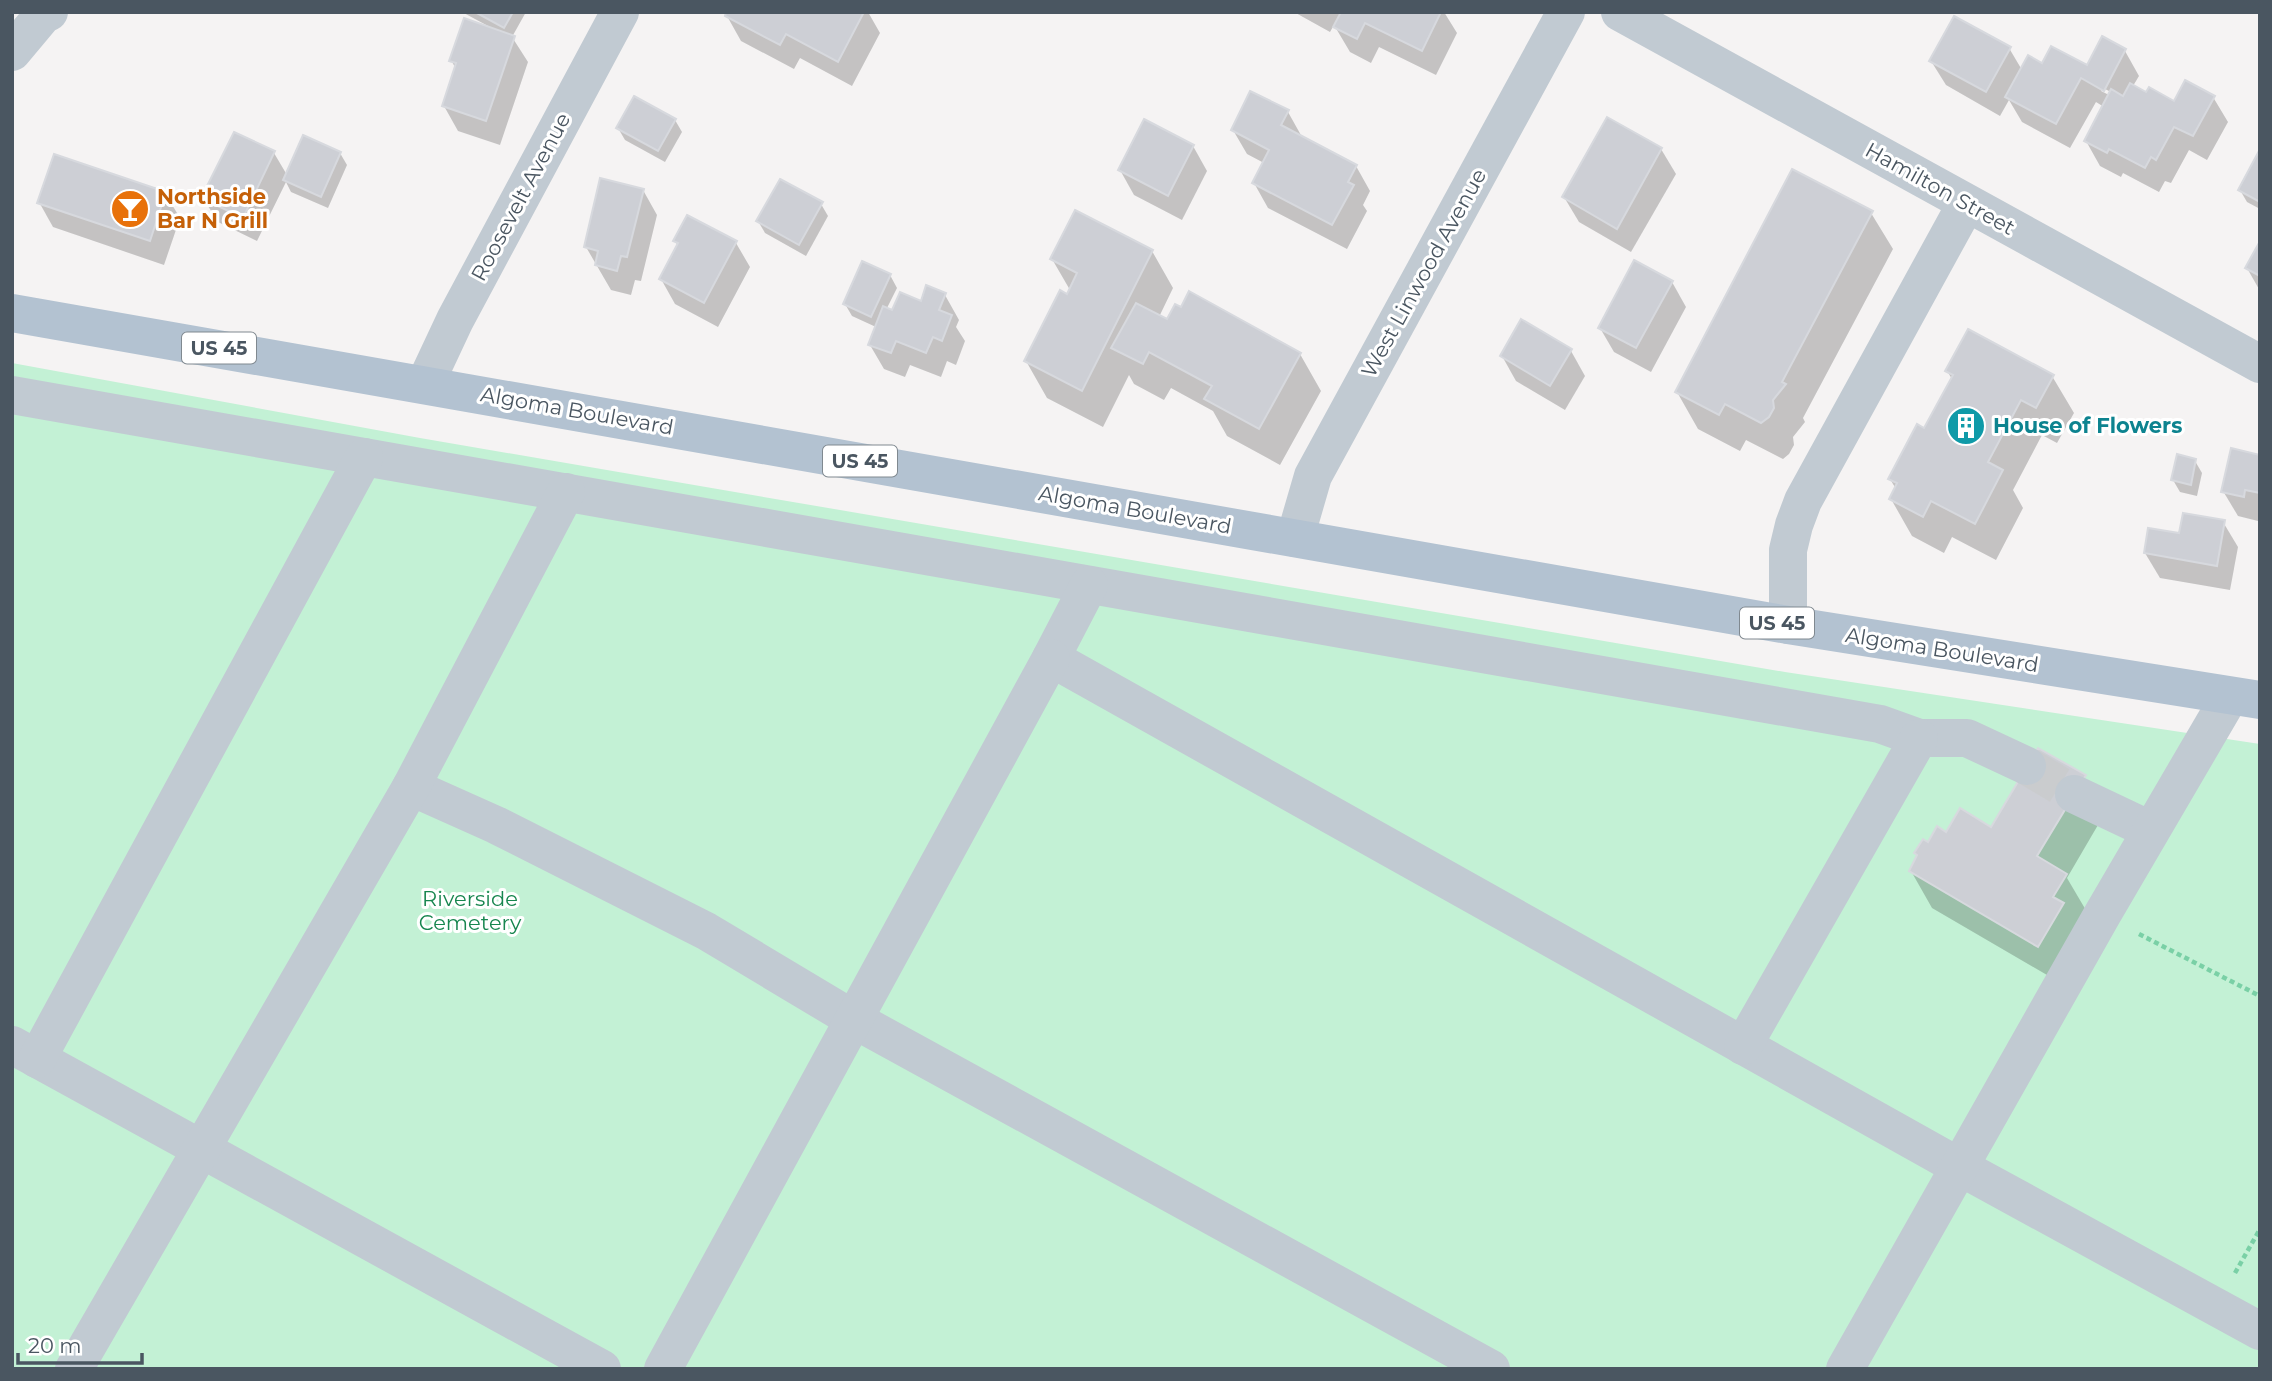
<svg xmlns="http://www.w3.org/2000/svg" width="2272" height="1381" font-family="Montserrat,sans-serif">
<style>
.green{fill:#c3f1d5}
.shadow{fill:#0003;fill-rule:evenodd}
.building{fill:#cdcfd5;stroke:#d7d9de;stroke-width:2}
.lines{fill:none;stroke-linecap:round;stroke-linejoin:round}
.minor-tunnel{stroke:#caccce;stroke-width:38;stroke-dasharray:38 19;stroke-linecap:butt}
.path{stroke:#7ad0a6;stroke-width:4.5;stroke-dasharray:5 3.5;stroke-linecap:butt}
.minor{stroke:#c1cad2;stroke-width:38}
.major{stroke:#b3c2d1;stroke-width:38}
.labels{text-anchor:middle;stroke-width:6;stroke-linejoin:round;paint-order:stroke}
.shield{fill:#fff;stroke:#808990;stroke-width:2}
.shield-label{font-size:19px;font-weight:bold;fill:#4a5661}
.street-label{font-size:21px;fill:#4a5661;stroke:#fff}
.food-label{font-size:21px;font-weight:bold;fill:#c56008;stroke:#fff;text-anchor:start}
.culture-label{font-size:21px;font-weight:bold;fill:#0d838f;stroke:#fff;text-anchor:start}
.park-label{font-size:21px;fill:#17864f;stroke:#fff}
</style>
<rect width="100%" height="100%" fill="#f5f3f3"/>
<polygon class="green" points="12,363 420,438 1785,672 2260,744 2260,1369 12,1369"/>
<g class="shadow">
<polygon points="462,12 526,12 512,37 528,62 500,145 458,131 444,106 456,69 451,60 488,26"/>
<polygon points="728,12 868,12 880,33 852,86 800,58 794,69 741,41 727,16"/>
<polygon points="1294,12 1444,12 1457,33 1436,75 1379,47 1371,63 1350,52 1334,25 1330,32"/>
<path d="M2009,48L2022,70L2043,65L2087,67L2125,51L2139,76L2133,86L2147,94L2175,103L2213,97L2228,122L2207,160L2189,150L2171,183L2165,181L2159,192L2123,173L2121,177L2100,166L2086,141L2104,107L2096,102L2070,148L2022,122L2009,100L2000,116L1946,85L1931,61ZM2101,87L2113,93L2111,96L2101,91Z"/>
<polygon points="1288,112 1302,137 1356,166 1370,191 1363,205 1367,211 1347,249 1268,208 1254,183 1264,163 1247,154 1233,130"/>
<polygon points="675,120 682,132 665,162 625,140 618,128"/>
<polygon points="1193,146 1207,171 1182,220 1134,195 1120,170"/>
<polygon points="1661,149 1676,174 1631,252 1579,222 1564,197"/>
<polygon points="274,153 287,175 340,153 347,165 328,208 291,192 286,182 257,241 218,222 203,198"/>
<polygon points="2260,153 2260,209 2247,202 2240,190"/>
<polygon points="643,190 657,215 641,281 635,280 631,295 611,290 586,247"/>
<polygon points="165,193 180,218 164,265 53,227 39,202"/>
<polygon points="821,204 828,216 806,256 765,233 758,221"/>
<polygon points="1871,213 1893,249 1803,418 1805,422 1793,437 1794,445 1789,454 1783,459 1746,440 1740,451 1698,429 1677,392"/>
<polygon points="675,241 736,243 750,267 718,327 675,304 661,279 678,246"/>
<polygon points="2260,244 2260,291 2247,268"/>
<polygon points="1152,251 1173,288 1159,317 1167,322 1182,309 1300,354 1321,391 1280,465 1227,436 1213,411 1171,388 1164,400 1134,384 1129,375 1103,427 1047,398 1026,361 1070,290 1052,259"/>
<polygon points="890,275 897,288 886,310 893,313 945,295 959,320 956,327 965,341 956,365 947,361 941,377 910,365 905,377 884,369 870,345 876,327 852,316 845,304"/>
<polygon points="1672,282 1686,307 1651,372 1614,352 1600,328"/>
<polygon points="1521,322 1571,351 1585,376 1565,410 1516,381 1502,356"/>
<polygon points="1947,371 2052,376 2074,413 2057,443 2042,435 2013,490 2023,508 1996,560 1952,537 1944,553 1912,536 1891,499 1896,489 1890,479 1925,431 1952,379"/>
<polygon points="2260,457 2260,514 2258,521 2238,516 2223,491"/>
<polygon points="2195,461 2202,473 2197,496 2180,492 2173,480"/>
<polygon points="2223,522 2238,547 2230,590 2160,578 2145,553 2180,535"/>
<polygon points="2084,777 2105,813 2067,878 2087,912 2059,982 1932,908 1911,871 1929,845 1946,834 1992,830"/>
</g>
<g class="building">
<polygon points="475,12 513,12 504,28"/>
<polygon points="726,12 864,12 838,62 786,34 780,45 725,16"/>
<polygon points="1341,12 1441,12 1422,51 1365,23 1357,39 1333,27"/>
<polygon points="1954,16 2011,47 1986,92 1929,61"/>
<polygon points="464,18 515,36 486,121 442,106 456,63 449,61"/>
<polygon points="2102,36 2126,49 2104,91 2081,78 2056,124 2005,97 2028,55 2042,63 2051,46 2087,65"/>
<polygon points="2185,80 2215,96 2193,136 2174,127 2156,160 2151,157 2145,168 2109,149 2107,153 2084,141 2111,89 2123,96 2130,83 2146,92 2149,87 2174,101"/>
<polygon points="1250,91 1289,110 1281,125 1357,165 1348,182 1354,185 1332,225 1252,183 1269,150 1231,130"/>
<polygon points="634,96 676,119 658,151 616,128"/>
<polygon points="1607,117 1662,148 1617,229 1562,197"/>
<polygon points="1144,119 1194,145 1168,196 1118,170"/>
<polygon points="234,132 275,151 243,218 201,198"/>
<polygon points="303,135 341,152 321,197 283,180"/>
<polygon points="2260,149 2260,202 2238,190"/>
<polygon points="54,154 166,192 150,241 37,203"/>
<polygon points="1792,169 1873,211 1782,382 1786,384 1773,400 1774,408 1769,417 1761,423 1725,404 1719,415 1675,392"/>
<polygon points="600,178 644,189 627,257 621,256 617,271 595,265 598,251 584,247"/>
<polygon points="780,179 823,202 799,245 756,221"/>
<polygon points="1075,210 1153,250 1082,391 1024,361 1060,290 1067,294 1077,273 1050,259"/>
<polygon points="687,215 737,241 704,303 659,279 678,243 673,241"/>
<polygon points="2260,241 2260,276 2245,268"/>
<polygon points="1634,260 1673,281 1636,348 1598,328"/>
<polygon points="862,261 891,274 871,317 843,304"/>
<polygon points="926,285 946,293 939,310 952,315 942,341 933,337 926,353 896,341 891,353 868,345 883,306 892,310 900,292 921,301"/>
<polygon points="1189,291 1301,353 1259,429 1204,399 1212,386 1149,352 1143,364 1111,348 1136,303 1167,319 1175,304 1181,307"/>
<polygon points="1521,319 1572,349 1550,386 1500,356"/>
<polygon points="1968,329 2054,375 2036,408 2021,400 1988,462 2003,470 1975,524 1931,501 1923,517 1889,499 1897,483 1888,479 1917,424 1924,428 1953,375 1945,371"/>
<polygon points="2231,448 2260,455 2260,493 2245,490 2244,497 2221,492"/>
<polygon points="2177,454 2196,459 2191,485 2171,480"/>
<polygon points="2183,513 2225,520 2217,566 2144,553 2148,528 2179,533"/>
<polygon points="2038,748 2086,775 2037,856 2067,874 2053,897 2064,903 2038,947 1909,871 1917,855 1914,853 1923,839 1928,842 1937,826 1946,832 1960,808 1991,827"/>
</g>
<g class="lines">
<polyline class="minor-tunnel" points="2027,766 2074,794"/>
<g class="path">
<polyline points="2139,934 2260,996"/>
<polyline points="2235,1273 2260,1229"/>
</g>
<g class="minor">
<polyline points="1620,12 2260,364"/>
<polyline points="12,52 43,15 49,12"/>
<polyline points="425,384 455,320 620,12"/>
<polyline points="12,395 1880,724 1919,738 1967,738 2027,766"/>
<polyline points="1295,538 1313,476 1566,12"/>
<polyline points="1089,585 1051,658 1958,1166 2260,1331"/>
<polyline points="1788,625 1788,550 1794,525 1803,501 1966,204"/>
<polyline points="411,787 496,825 706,931 853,1019 1491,1369"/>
<polyline points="2074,794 2150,830"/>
<polyline points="12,1045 602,1369"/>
<polyline points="1743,1046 1919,738"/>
<polyline points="37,1059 364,457"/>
<polyline points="74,1369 411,787 566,492"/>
<polyline points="663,1369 1051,658"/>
<polyline points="1845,1369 2102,915 2230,696"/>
</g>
<polyline class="major" points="12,313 1788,625 2260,700"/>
</g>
<defs>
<symbol id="bar-disc" viewBox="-11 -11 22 22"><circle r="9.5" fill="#e8710a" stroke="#fff"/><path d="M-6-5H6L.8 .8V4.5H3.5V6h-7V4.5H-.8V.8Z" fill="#fff"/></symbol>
<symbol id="building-disc" viewBox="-11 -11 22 22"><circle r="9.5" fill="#0f9aa8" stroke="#fff"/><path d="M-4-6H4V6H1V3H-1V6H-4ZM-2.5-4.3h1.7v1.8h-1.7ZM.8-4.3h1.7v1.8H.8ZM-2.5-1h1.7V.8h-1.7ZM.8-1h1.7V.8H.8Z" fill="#fff"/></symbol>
</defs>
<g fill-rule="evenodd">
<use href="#bar-disc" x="108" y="187" width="44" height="44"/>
<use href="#building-disc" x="1944" y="404" width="44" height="44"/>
</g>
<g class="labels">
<g class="shield">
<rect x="182" y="332.5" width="74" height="31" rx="5"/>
<rect x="823" y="445.5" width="74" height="31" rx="5"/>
<rect x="1740" y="607.5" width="74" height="31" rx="5"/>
</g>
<g class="shield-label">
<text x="219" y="355">US 45</text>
<text x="860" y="468">US 45</text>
<text x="1777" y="630">US 45</text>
</g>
<g class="street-label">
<text transform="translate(1940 189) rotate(29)" y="7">Hamilton Street</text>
<text transform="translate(521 197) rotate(-62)" y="7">Roosevelt Avenue</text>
<text transform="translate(1424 273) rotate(-61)" y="7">West Linwood Avenue</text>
<text transform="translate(577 411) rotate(10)" y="7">Algoma Boulevard</text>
<text transform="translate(1135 510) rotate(10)" y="7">Algoma Boulevard</text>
<text transform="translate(1942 650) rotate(9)" y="7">Algoma Boulevard</text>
</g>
<g class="food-label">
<text x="157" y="204">Northside<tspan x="157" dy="24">Bar N Grill</tspan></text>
</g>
<g class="culture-label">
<text x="1993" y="433">House of Flowers</text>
</g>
<g class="park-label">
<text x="470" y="906">Riverside<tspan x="470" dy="24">Cemetery</tspan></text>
</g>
</g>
<rect width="2272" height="1381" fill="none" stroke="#4a5661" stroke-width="28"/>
<path d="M18 1353v10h124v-10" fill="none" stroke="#4a5661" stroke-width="3.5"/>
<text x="28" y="1353" font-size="21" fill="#4a5661" stroke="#ffffff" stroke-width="5" paint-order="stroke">20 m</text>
</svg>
